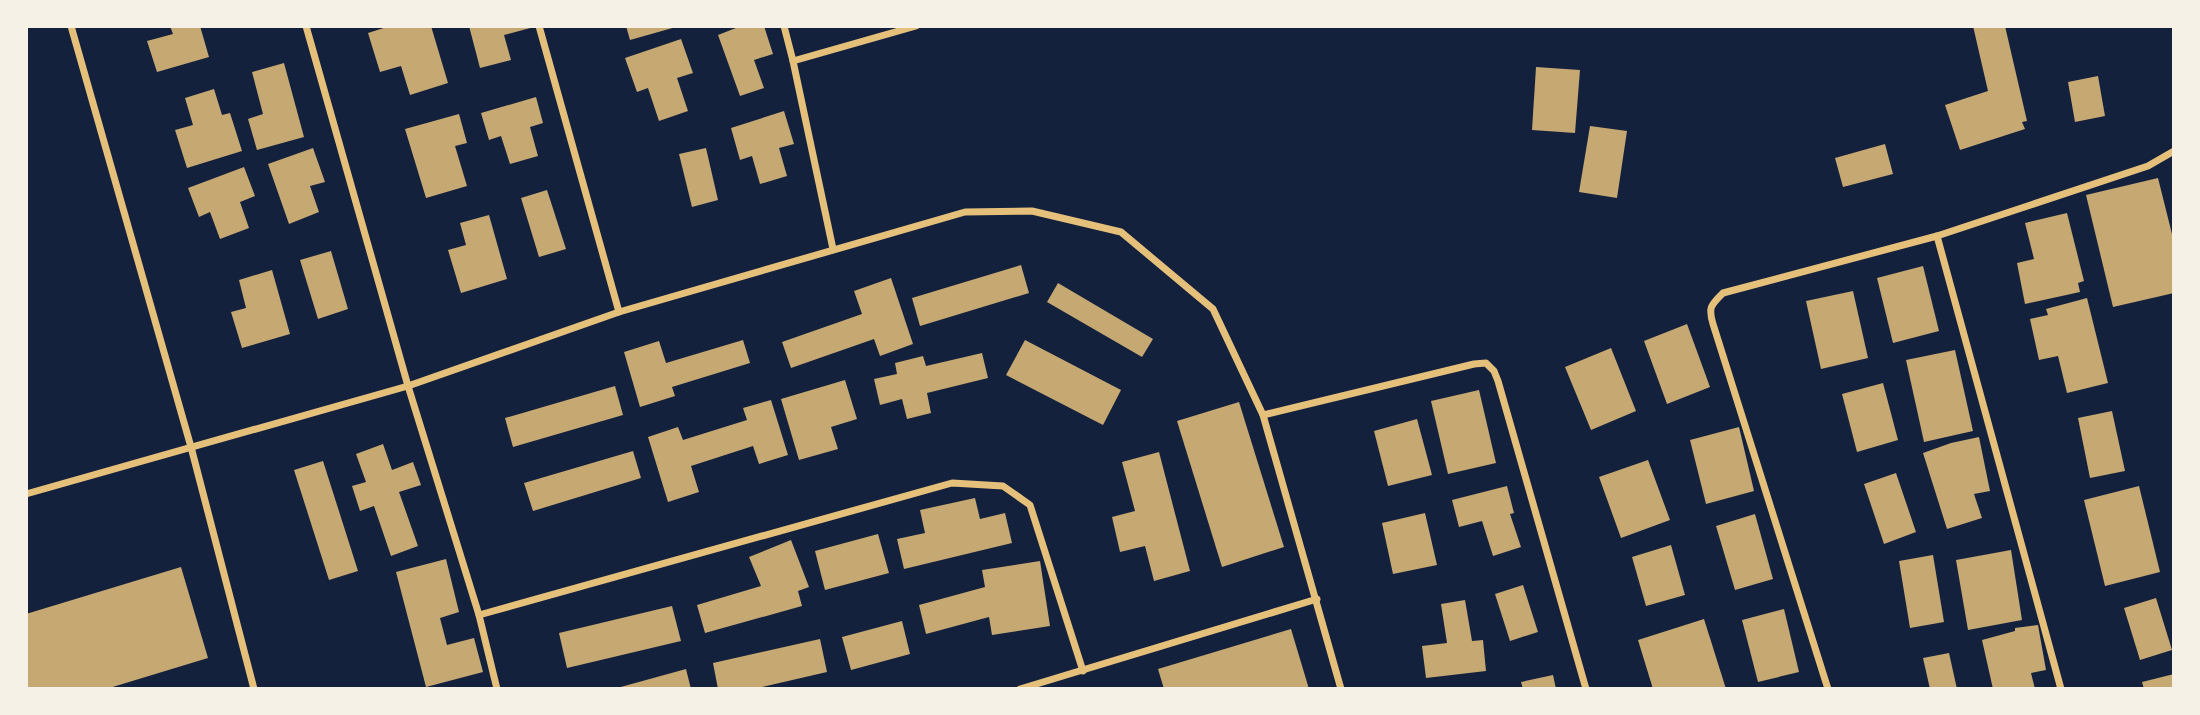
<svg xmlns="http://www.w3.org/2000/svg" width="2200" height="715" font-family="'Sofia Sans Condensed',sans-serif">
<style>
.building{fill:#c6a872}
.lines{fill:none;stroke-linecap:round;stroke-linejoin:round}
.minor{stroke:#e5c07b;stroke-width:7}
</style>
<rect width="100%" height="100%" fill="#14213d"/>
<g class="building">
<polygon points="170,26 200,26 209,57 157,72 147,41 173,34"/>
<polygon points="390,26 431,26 448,83 410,95 401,66 380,72 368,33"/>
<polygon points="469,26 534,26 534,27 504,35 511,60 480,68"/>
<polygon points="626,26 676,26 676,27 630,40"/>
<polygon points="741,26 764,26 773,54 754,60 764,88 740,96 718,35"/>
<polygon points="1973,26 2005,26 2027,121 2022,122 2025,129 1960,150 1945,105 1988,91"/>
<polygon points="681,39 693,73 677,78 688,111 659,121 648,88 637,92 625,58"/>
<polygon points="284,63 304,137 257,150 248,119 263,114 252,72"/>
<polygon points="1536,67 1580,70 1575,133 1532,130"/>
<polygon points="2098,76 2105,116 2075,122 2068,82"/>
<polygon points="214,89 222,115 230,113 242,151 187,168 175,130 193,125 185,98"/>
<polygon points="536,97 543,123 530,127 538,156 510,164 501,136 489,140 481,113"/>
<polygon points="784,111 794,144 779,148 787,176 760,184 752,156 740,160 731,128"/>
<polygon points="459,114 467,143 455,146 467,186 426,198 405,129"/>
<polygon points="1590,126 1627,131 1617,198 1579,192"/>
<polygon points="1885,144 1893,174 1843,187 1835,158"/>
<polygon points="313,148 325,182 310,186 319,212 289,224 268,164"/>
<polygon points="706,148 718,200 692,207 679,154"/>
<polygon points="244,167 255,196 240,202 249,228 220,239 210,212 199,217 188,188"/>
<polygon points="2158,178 2174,242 2174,293 2113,307 2086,195"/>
<polygon points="547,190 566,249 539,257 521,198"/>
<polygon points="2067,213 2084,281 2078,283 2080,292 2025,304 2017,263 2034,259 2025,223"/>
<polygon points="489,215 507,279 461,293 448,250 466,245 460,223"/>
<polygon points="331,251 348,309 318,319 300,260"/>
<polygon points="1021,265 1029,293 920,326 912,298"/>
<polygon points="1923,266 1939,331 1893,343 1877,278"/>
<polygon points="272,270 290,334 242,348 231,312 246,308 239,280"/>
<polygon points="891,278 913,344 880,356 874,339 791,368 782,342 862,314 854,291"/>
<polygon points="1058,283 1153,339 1142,357 1047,302"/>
<polygon points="1853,291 1868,358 1821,369 1806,301"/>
<polygon points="2087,298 2108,383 2067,393 2058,356 2039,360 2030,319 2048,315 2046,309"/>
<polygon points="1687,324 1710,387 1667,404 1644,341"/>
<polygon points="743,340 750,363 672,387 675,396 640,407 624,352 659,341 666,363"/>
<polygon points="1025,340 1121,390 1103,425 1006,375"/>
<polygon points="1611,348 1636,411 1591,430 1565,367"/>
<polygon points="1955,350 1973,431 1924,442 1906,360"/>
<polygon points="982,353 988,378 927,393 931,413 907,419 902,399 880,405 874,379 897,374 895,363 923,356 926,366"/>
<polygon points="845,380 857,419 831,427 838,449 799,460 781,399"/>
<polygon points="1883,383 1898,440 1857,452 1842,394"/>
<polygon points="615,386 623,415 513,447 505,418"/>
<polygon points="1479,390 1496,463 1448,474 1431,401"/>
<polygon points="771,400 788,455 759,464 753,446 691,466 699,492 668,502 648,437 678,427 683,440 747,420 743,408"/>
<polygon points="1239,402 1284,547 1222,567 1177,421"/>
<polygon points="2112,411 2125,471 2090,478 2078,418"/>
<polygon points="1417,419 1432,475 1388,486 1374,431"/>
<polygon points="1739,427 1754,491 1706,504 1690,440"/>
<polygon points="1979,437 1990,491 1974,494 1982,518 1947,529 1923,453 1951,443"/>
<polygon points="383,444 392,470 413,462 421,485 399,492 418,546 391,556 374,506 360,511 352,486 366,482 356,454"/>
<polygon points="633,451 641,478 533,511 524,483"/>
<polygon points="1159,452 1190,571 1154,581 1145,546 1120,552 1112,517 1135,511 1122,462"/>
<polygon points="1648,460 1670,520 1621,538 1599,477"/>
<polygon points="323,461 358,571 329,580 294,470"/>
<polygon points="1896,473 1916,532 1884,544 1864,484"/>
<polygon points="1507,486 1514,513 1510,514 1521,547 1493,556 1482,521 1459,527 1452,500"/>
<polygon points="2139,486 2160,572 2105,586 2084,500"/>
<polygon points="975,498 980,519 1005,513 1012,543 904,569 897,539 925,533 920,510"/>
<polygon points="1425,513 1437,565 1393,574 1382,523"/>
<polygon points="1755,514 1773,579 1735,590 1716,526"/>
<polygon points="878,534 889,573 825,590 815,551"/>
<polygon points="791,540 809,587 798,591 802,606 705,633 697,605 761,586 749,557"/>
<polygon points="1671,545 1685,595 1646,606 1632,557"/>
<polygon points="2011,550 2022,620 1968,630 1956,560"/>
<polygon points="1933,555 1944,622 1910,628 1899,561"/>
<polygon points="446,559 459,612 440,618 447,645 474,638 483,672 426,687 396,572"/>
<polygon points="1040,561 1050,626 992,635 989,617 926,634 919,605 985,587 982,570"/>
<polygon points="181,567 208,658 106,689 26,689 26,614"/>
<polygon points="1523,585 1538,632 1510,641 1495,594"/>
<polygon points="2156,598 2172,650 2140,660 2124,608"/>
<polygon points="1465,600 1472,641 1483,640 1486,671 1426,678 1422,646 1447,643 1441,604"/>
<polygon points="672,606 681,641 567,668 559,633"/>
<polygon points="1784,609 1799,672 1758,682 1742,620"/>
<polygon points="1704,619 1726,689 1653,689 1638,640"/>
<polygon points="902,621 910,654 851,670 842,637"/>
<polygon points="2038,625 2046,670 2031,673 2035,689 1993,689 1982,640 2015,631 2015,628"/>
<polygon points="1291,629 1309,689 1164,689 1158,669"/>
<polygon points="820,639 827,672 753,689 718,689 713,663"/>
<polygon points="1949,653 1957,689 1930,689 1923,658"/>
<polygon points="686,669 691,689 617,689 617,688"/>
<polygon points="2174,674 2174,689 2144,689 2142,682"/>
<polygon points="1553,675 1556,689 1523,689 1521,682"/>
</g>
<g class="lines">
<g class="minor">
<polyline points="71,26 191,447 254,689"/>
<polyline points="306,26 408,386 479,615 497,689"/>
<polyline points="539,26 619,312"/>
<polyline points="784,26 793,61 833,249"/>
<polyline points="793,61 916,26"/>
<polyline points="1937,236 2061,689"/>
<polyline points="1263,415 1474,364 1486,363 1494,371 1498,381 1586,689"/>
<polyline points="26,494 408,386 619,312 965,212 1032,211 1121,232 1213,309 1263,415 1341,689"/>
<polyline points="479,615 952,483 1003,486 1030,505 1083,671"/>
<polyline points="1020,689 1317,599"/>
<path d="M1828,689L1713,324C1708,307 1711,305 1723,293L1937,236L2148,166L2174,151"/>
</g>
</g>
<rect width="2200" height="715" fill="none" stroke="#f6f1e7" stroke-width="56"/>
</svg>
